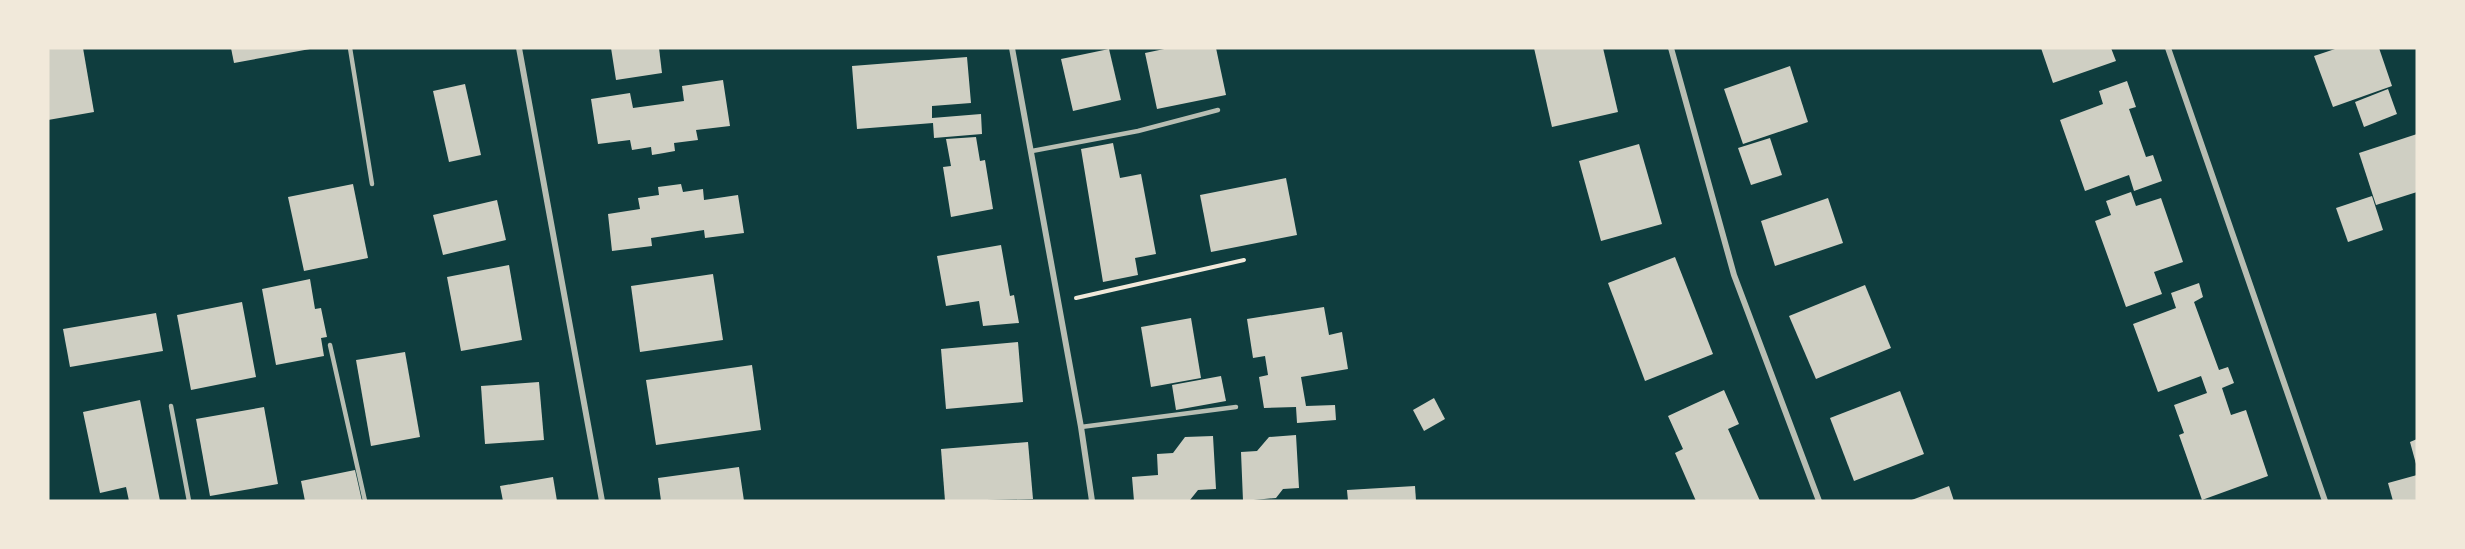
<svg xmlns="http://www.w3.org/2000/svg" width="2465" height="549" font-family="Mulish,sans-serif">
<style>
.building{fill:#cfcfc3}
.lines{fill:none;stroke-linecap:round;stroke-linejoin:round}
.path{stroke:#f1e9da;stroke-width:4}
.service{stroke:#b8beb3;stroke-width:4.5}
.minor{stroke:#b8beb3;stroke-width:6}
</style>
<rect width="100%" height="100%" fill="#0f3d3e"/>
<g class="building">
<polygon points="48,48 83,48 94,112 48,120"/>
<polygon points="231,48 310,48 310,49 234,63"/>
<polygon points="611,48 659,48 662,73 616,80"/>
<polygon points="1169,48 1216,48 1226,95 1157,109 1145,53"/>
<polygon points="1534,48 1603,48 1618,112 1552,127"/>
<polygon points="2041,48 2111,48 2116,61 2053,83"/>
<polygon points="2338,48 2379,48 2392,86 2333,107 2314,56"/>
<polygon points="1109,49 1121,100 1073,111 1061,59"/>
<polygon points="967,57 971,103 932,106 932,118 981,114 982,134 934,138 933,123 857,129 852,66"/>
<polygon points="1790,66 1808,122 1743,144 1724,89"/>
<polygon points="723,80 730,126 696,130 698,140 674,143 675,151 664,153 652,155 651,147 632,150 630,140 598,144 591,99 630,93 633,108 684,101 682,86"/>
<polygon points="2127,81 2136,107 2129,109 2146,157 2153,155 2162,181 2134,191 2129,175 2085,191 2060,120 2103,104 2099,91"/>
<polygon points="465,84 481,155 449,162 433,91"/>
<polygon points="2388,89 2397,114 2364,127 2355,102"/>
<polygon points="2417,134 2417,192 2376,205 2359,153"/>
<polygon points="976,137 980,161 985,160 993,209 951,217 943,167 951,166 946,139"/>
<polygon points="1770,138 1782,175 1751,185 1738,148"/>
<polygon points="1113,143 1120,178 1141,174 1156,254 1135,258 1138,275 1103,282 1081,149"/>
<polygon points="1639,144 1662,224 1601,241 1579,161"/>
<polygon points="1286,178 1297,235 1211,252 1200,195"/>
<polygon points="353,184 368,258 304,271 288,197"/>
<polygon points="681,184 683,192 703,189 704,200 738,195 744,233 705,238 704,230 651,238 652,246 612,251 608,214 640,209 638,198 659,195 658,187"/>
<polygon points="2131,192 2136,206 2161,198 2183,262 2154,272 2162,294 2126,307 2095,221 2111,215 2106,201"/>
<polygon points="2372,196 2383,230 2348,242 2336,208"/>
<polygon points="1828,198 1843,243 1775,266 1761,221"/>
<polygon points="497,200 506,240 443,255 433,215"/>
<polygon points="1001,245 1010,296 1014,295 1019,323 983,326 979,301 946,306 937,256"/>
<polygon points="1675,257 1713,354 1645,381 1608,283"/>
<polygon points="509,265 522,340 461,351 447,277"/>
<polygon points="713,274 723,340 640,352 631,286"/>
<polygon points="310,279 315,309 321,308 327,337 321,338 324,356 276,365 262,289"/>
<polygon points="2199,283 2203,297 2194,302 2219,370 2228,367 2234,383 2222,388 2231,415 2246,410 2268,476 2202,500 2179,435 2184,433 2174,405 2207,393 2201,376 2158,392 2133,324 2176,308 2171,293"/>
<polygon points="1865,285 1891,348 1816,379 1789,316"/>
<polygon points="242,302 256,377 191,390 177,315"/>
<polygon points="1324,307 1329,335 1342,332 1348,369 1301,377 1306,406 1335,405 1336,420 1297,423 1296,407 1264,408 1259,377 1268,375 1265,356 1253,358 1247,319"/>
<polygon points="156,313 163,351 70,367 63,329"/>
<polygon points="1191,318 1201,378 1151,387 1141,327"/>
<polygon points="1018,342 1023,402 946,409 941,349"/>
<polygon points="405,352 420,437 371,446 356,360"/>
<polygon points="752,365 761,430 656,445 646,380"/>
<polygon points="1221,376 1226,401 1176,410 1172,385"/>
<polygon points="539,382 544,440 485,444 481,386"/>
<polygon points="1724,390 1739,424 1728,429 1760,501 1696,501 1675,453 1683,449 1668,416"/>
<polygon points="1900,391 1924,454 1854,481 1830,418"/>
<polygon points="1434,398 1445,419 1424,431 1413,410"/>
<polygon points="140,400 160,501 129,501 126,487 100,493 83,412"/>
<polygon points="264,407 278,484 210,496 196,419"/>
<polygon points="1296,435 1299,488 1283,489 1276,498 1243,501 1241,452 1257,451 1269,437"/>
<polygon points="1213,436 1216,489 1198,490 1190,500 1134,501 1132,477 1158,475 1157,454 1173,453 1185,437"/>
<polygon points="2417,439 2417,464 2416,464 2410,442"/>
<polygon points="1028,442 1033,499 945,501 941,449"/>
<polygon points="739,467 744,501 661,501 658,478"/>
<polygon points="355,470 362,501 305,501 301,481"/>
<polygon points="2417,475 2417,501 2393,501 2388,483"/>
<polygon points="553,477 557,501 503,501 500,486"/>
<polygon points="1415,486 1416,501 1348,501 1347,490"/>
<polygon points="1949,486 1954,501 1909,501"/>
</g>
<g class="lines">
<polyline class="path" points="1076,298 1244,260"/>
<g class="service">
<polyline points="350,48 372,184"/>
<polyline points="1032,151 1138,131 1218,110"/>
<polyline points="330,345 365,501"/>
<polyline points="171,406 189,501"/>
<polyline points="1081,427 1236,407"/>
</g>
<g class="minor">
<polyline points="519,48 602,501"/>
<polyline points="1012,48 1081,427 1092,501"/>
<polyline points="1671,48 1734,275 1819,501"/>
<polyline points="2168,48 2325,501"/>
</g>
</g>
<rect width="2465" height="549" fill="none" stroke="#f1e9da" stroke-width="99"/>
</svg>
